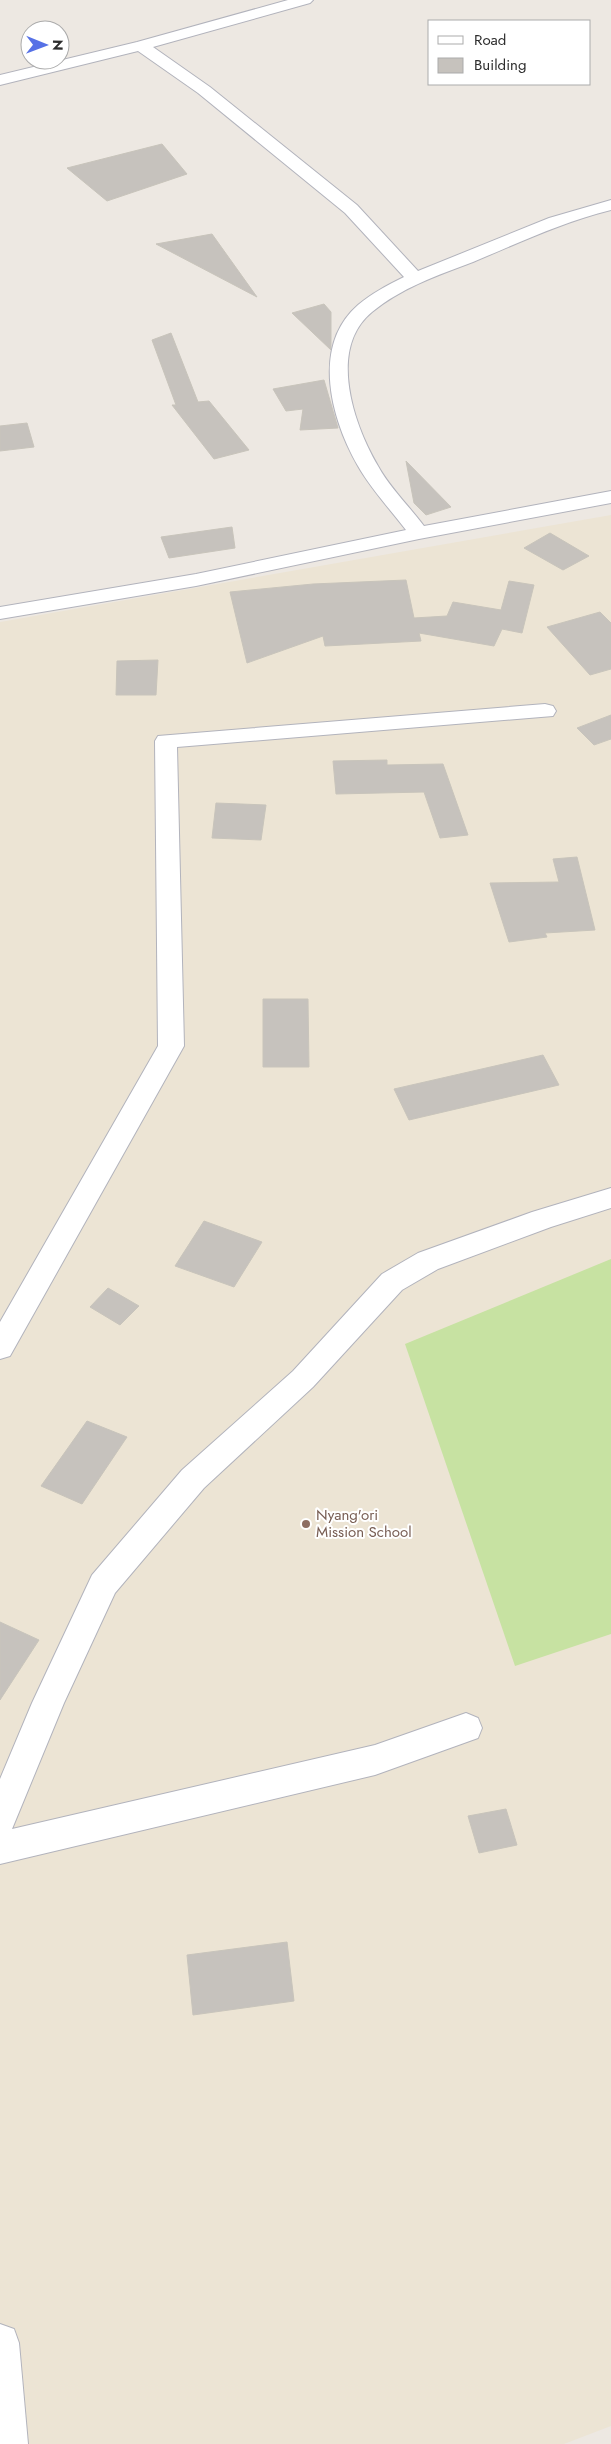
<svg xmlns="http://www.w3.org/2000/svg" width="611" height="2444" font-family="Jost,sans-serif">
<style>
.education{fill:#ece4d4}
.pitch{fill:#c7e2a2}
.building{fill:#c6c2bd;stroke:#c8c4bb}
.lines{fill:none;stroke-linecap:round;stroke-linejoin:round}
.minor-casing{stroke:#b2b3bc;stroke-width:2}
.minor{fill:#fff;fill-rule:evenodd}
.education-dot{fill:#8d6e63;stroke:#fff;stroke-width:2}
.labels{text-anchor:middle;stroke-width:4;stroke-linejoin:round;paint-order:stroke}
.education-label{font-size:15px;fill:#785e54;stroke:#fff;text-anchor:start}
</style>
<rect width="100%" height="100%" fill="#ede8e2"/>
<polygon class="education" points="611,515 611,2426 564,2444 0,2444 0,622"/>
<polygon class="pitch" points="611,1259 611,1634 515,1666 405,1344"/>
<g class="building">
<polygon points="162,144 187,174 107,201 67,168"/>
<polygon points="212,234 257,297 156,244"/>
<polygon points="324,304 331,312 331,350 292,313"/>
<polygon points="171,333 198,402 209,401 249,450 214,459 172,405 176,405 152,340"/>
<polygon points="324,380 338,428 300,430 303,409 286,411 273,389"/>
<polygon points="27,423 34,447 0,451 0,426"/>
<polygon points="406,461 451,507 426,515 414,503"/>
<polygon points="232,527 235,548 169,558 161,537"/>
<polygon points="550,533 589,556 563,570 524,548"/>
<polygon points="406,580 414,618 447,616 453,602 501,610 509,581 534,585 522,633 502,629 494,646 419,633 421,641 325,646 323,636 247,663 230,592 313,584"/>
<polygon points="600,612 611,623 611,669 590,675 547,627"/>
<polygon points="158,660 156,695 116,695 117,661"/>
<polygon points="611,715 611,739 594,745 577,728"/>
<polygon points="387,760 387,765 443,764 468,835 440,838 424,792 336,794 333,761"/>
<polygon points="216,803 266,805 261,840 212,838"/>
<polygon points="577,857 595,930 545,933 547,937 509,942 490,883 559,882 553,859"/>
<polygon points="263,999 308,999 309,1067 263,1067"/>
<polygon points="543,1055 559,1085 409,1120 394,1089"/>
<polygon points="204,1221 262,1242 234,1287 175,1266"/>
<polygon points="108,1288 139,1306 120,1325 90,1307"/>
<polygon points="87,1421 127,1437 82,1504 41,1486"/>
<polygon points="0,1622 39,1640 0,1700"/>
<polygon points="506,1809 517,1845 479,1853 468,1816"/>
<polygon points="287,1942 294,2001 193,2015 187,1955"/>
</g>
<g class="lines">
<defs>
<g id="minor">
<path d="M288,0H313L310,3L153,47L210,87L357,205L418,271L549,218L611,200V210C563,222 518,243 473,262C438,275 401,288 372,312C327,349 354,425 378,466C390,488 409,506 424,526L611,491V503L419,539L196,586L0,619V607L196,574L406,530C390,509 371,489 358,466C331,419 311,346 358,305C372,293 388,285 404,277L345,213L198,93L138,51L0,85V75L137,42Z"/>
<polygon points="545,704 553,706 556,711 553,716 177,747 184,1046 10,1356 0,1359 0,1322 158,1046 155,741 158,736"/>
<polygon points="611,1188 611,1208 551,1227 438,1269 402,1290 313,1387 204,1488 115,1593 64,1703 12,1829 375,1745 466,1713 478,1718 482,1728 478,1738 375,1775 0,1864 0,1779 32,1703 92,1575 182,1470 293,1371 382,1274 418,1253 532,1212"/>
<polygon points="0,2324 14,2329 19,2343 28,2444 0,2444"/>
</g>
</defs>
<use href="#minor" class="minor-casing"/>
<use href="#minor" class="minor"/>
</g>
<circle class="education-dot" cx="306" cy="1524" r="5"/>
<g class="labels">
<g class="education-label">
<text x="316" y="1520">Nyang'ori<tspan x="316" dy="17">Mission School</tspan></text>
</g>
</g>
<rect x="428" y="20" width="162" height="65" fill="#ffffff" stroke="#ababab"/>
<rect x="438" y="36" width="25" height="8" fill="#ffffff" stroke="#ababab"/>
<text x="474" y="45" font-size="15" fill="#2d2d2d">Road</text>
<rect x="438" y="58" width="25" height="15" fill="#c6c2bd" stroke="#ababab"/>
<text x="474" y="70" font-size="15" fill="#2d2d2d">Building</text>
<g transform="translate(45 45) rotate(91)"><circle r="24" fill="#ffffff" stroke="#ababab"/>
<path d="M0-4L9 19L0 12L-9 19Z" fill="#5671e6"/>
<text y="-8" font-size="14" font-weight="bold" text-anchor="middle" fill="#2d2d2d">N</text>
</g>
</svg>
